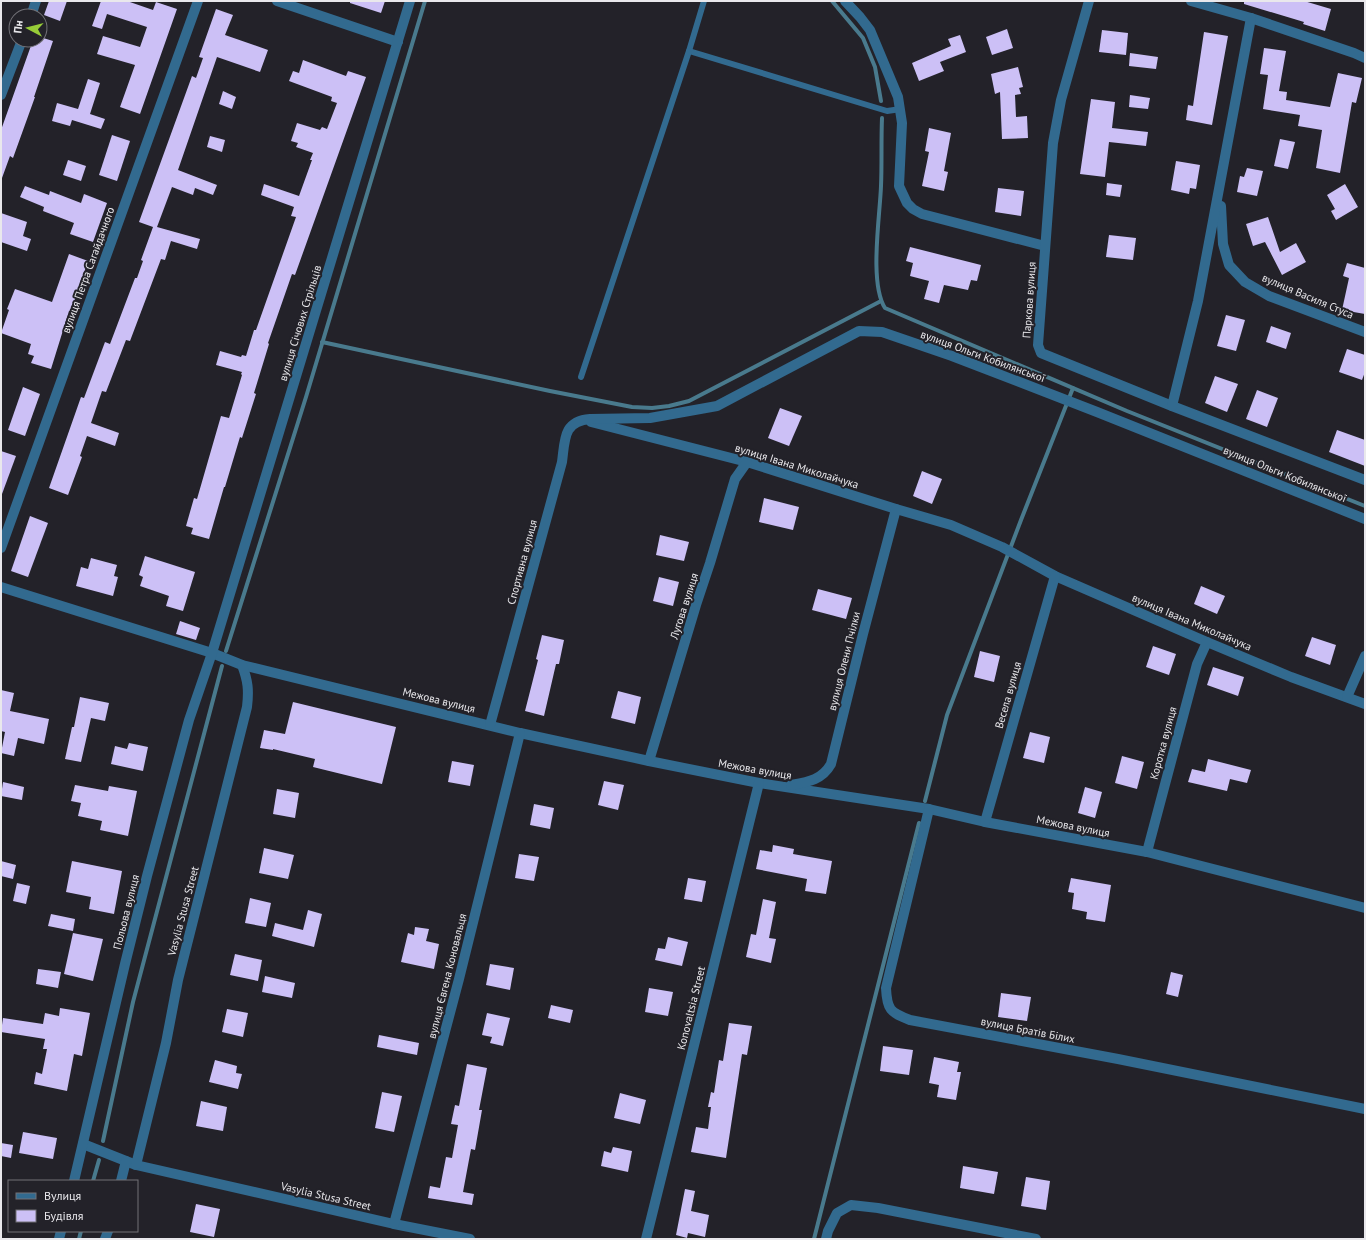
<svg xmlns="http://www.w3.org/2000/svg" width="1366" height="1240" font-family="'PT Sans',sans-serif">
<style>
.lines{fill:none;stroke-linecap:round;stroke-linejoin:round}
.stream{stroke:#497a8d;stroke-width:4}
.building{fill:#ccc0f6}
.service{stroke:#326a8f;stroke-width:6}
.minor{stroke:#326a8f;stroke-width:10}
.labels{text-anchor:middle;stroke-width:4;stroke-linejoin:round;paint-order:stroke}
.street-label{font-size:11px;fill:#e9e8ec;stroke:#232229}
</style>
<rect width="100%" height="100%" fill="#232229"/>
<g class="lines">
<g class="stream">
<polyline points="832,1 863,38 875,67 881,101"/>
<path d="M882,118C881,141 882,163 881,186C880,216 869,283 885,308L1127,411L1365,506"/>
<polyline points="322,342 550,391 632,407 652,408 669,406 689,401 881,301"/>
<polyline points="226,651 306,397 425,1"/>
<polyline points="925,801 947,715 1021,520 1073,388"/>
<polyline points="103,1141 133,1002 222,666"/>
<polyline points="93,1181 99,1160"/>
<polyline points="79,1239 81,1231"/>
<polyline points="814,1239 919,823"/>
</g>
</g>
<g class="building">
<polygon points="49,1 67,1 60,21 44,15"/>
<polygon points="101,1 127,1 153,10 156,2 177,9 140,114 120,107 135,65 97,54 103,36 140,47 147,27 107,14 102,29 92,26"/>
<polygon points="350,1 385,1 381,13 350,3"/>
<polygon points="1244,1 1304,1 1331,9 1325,31 1303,24 1304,22 1244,4"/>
<polygon points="216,9 233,15 225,35 268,50 260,72 217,57 178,170 217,185 213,195 195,188 193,195 172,187 157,227 200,239 197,249 171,241 165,260 161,259 130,341 126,340 106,392 102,391 91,423 119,433 115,446 87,436 80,456 82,457 68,495 49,488 81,397 84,398 105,342 110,344 135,278 137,278 143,261 141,260 153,227 139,222 192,76 196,78 203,58 199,57"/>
<polygon points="1007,29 1013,48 992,55 986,37"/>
<polygon points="1102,30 1128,33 1126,55 1099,52"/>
<polygon points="1204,32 1228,36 1212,125 1186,120 1188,105 1193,106"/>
<polygon points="960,35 966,52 940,62 944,71 919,81 912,63 951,46 948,39"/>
<polygon points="40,37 53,41 34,97 35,97 13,158 10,156 2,178 1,177 1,130 33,40 40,40"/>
<polygon points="1264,48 1286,51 1279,91 1287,92 1286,100 1330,107 1338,73 1362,78 1356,103 1352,102 1340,173 1316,168 1322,130 1298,126 1300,115 1263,109 1268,75 1260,74"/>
<polygon points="1130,53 1158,57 1156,69 1129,66"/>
<polygon points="303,60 346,76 348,71 366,77 295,275 292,274 268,343 269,344 254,393 256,394 242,438 240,437 225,487 224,487 209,539 191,534 193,528 186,526 194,498 197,499 221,416 229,418 242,375 241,374 242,372 216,365 220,351 241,357 242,355 246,356 254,330 256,330 296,217 291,216 294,207 261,195 264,184 299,196 312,160 310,160 313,153 296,147 298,143 291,141 297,123 320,130 322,127 327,129 337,103 331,101 332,97 289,81 293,71 299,73"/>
<polygon points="1018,67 1023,87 1019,88 1021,94 1015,95 1016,117 1027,116 1028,138 1002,139 1000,92 995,94 991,74"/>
<polygon points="88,79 100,83 90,114 105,119 101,129 72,120 70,126 52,121 57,103 78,109"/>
<polygon points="223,91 236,97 232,109 219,104"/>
<polygon points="1130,95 1150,98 1148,109 1129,107"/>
<polygon points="1091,99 1115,102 1112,128 1148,132 1146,146 1109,142 1105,177 1080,174"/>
<polygon points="929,128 951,133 944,171 948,172 944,191 922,186 929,152 925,151"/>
<polygon points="112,135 130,141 117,181 99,175"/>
<polygon points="210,136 225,140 222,152 207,147"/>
<polygon points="1280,139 1295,142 1288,169 1274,166"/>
<polygon points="68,160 86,166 81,181 63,175"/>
<polygon points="1176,161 1200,165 1196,189 1190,188 1189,194 1171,190"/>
<polygon points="1247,168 1263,171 1257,196 1237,192 1240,176 1244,177"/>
<polygon points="1107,183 1122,185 1120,197 1106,195"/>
<polygon points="1345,184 1358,207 1336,220 1331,211 1335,209 1327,195"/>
<polygon points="25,186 49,195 50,191 81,203 84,194 107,203 93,242 70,234 74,223 43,211 44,207 20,197"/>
<polygon points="998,188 1024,191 1021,216 995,212"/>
<polygon points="1,213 27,222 23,236 31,239 27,251 1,242"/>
<polygon points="1268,217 1280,252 1296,243 1306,262 1282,275 1265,242 1253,246 1246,224"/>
<polygon points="1109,235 1136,238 1133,260 1106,257"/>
<polygon points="910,247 981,265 977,281 971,280 968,290 944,285 939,303 924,299 929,281 910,276 913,263 906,261"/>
<polygon points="69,254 88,261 71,311 69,311 51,369 31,363 34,356 28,354 31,344 1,333 9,310 7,309 15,289 52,302"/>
<polygon points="1347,263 1365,268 1365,314 1342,310 1349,278 1343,276"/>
<polygon points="1226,315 1245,320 1236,351 1217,346"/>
<polygon points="1271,326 1291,333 1286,349 1266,342"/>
<polygon points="1347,349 1365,355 1365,372 1362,380 1339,372"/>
<polygon points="1215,376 1238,384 1227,412 1205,403"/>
<polygon points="23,387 40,394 25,436 8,430"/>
<polygon points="1257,390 1278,398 1267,427 1246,419"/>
<polygon points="780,408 802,416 789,446 768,438"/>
<polygon points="1337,430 1365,440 1365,466 1329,452"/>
<polygon points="1,451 16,456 2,494 1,494"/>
<polygon points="922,471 942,479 932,504 913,496"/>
<polygon points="764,498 799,507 793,530 759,522"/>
<polygon points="30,516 48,523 28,577 11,571"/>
<polygon points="660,535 689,542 684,561 656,555"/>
<polygon points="145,556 195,572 183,611 166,606 169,596 140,586 143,577 139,575"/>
<polygon points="91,558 117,565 114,576 118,577 113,596 76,586 81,567 88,569"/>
<polygon points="659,577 679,582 673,606 653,601"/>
<polygon points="1201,586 1225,596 1217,614 1194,604"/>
<polygon points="818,589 852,598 846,619 812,610"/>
<polygon points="180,621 200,628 196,640 176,634"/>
<polygon points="542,635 564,640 559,664 556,664 544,716 525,711 538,660 536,659"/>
<polygon points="1312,637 1336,645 1330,665 1305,656"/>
<polygon points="1153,646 1176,654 1169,675 1146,667"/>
<polygon points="980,651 1000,656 994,682 974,677"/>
<polygon points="1213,667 1244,677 1238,696 1207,685"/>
<polygon points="1,690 14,693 10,711 49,719 44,744 18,738 14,756 1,753 5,732 1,731"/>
<polygon points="618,691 641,697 635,724 611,718"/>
<polygon points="80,697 109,703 105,721 91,718 81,762 65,759 72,727 74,727"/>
<polygon points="293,702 396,727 382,784 313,767 315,759 273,749 273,750 260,748 264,730 285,734"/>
<polygon points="1030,732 1050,737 1044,763 1023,758"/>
<polygon points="129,743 148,747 143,771 111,764 115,746 127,749"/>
<polygon points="1122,756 1144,762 1137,789 1115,783"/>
<polygon points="1208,759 1251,770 1247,783 1230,779 1227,791 1188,782 1192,769 1205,772"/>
<polygon points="452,761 474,765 470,786 448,782"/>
<polygon points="604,781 624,785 618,810 598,805"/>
<polygon points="3,782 24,787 22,800 1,796"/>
<polygon points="75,785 108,791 109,786 137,791 128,836 100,830 102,821 78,816 81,803 71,801"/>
<polygon points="1085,787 1102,792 1095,818 1078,813"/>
<polygon points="277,789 299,793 295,818 273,814"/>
<polygon points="534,804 554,808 550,829 530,825"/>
<polygon points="773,845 794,849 793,854 832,861 826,894 805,891 807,879 756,869 760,850 772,852"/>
<polygon points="264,848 294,855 288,879 259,873"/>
<polygon points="519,854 539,857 534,881 515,878"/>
<polygon points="1,861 16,865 13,879 1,876"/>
<polygon points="72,861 122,871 114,914 89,909 91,897 66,892"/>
<polygon points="688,878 706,881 702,902 684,899"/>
<polygon points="1071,878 1111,885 1105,922 1086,919 1087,912 1072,909 1074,893 1068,892"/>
<polygon points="17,883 30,886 26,904 13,901"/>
<polygon points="250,898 271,903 266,927 245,923"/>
<polygon points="763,899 776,902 769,938 776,939 771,963 746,957 751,934 756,935"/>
<polygon points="308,910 322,914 314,947 272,936 275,923 303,930"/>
<polygon points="51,914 75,919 73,931 48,926"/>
<polygon points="415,927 429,929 426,941 439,944 434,969 401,962 408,933 414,935"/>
<polygon points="73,933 103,939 93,981 64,974"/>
<polygon points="668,937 688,942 682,966 655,960 658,948 665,949"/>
<polygon points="235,954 262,960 258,981 230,975"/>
<polygon points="490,964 514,968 510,990 486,985"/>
<polygon points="38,969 61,972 58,988 36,984"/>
<polygon points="1171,972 1183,975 1178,997 1166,994"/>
<polygon points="265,976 295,983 292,998 262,992"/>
<polygon points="649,988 673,992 668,1016 645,1012"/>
<polygon points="1001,993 1031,997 1027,1021 998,1017"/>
<polygon points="551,1005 573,1010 570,1023 548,1018"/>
<polygon points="60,1008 90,1013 82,1056 74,1054 67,1091 34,1084 36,1072 42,1074 47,1049 43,1049 45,1039 1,1032 3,1018 43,1024 45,1013 59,1016"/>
<polygon points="227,1009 248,1013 243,1037 222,1032"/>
<polygon points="487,1013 510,1018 503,1046 490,1043 492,1037 482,1035"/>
<polygon points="729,1023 752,1026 747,1055 742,1054 726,1158 691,1152 696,1127 708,1129 711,1107 708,1107 711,1092 714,1093 719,1060 723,1061"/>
<polygon points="379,1035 419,1043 417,1055 377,1047"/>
<polygon points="883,1046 913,1050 909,1075 880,1071"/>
<polygon points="934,1057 959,1062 957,1072 961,1072 956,1100 937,1097 939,1085 929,1083"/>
<polygon points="215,1060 237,1066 236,1073 242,1074 238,1089 209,1082"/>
<polygon points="467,1064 487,1068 479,1110 482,1110 475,1150 471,1149 463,1192 474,1194 472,1205 428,1198 430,1186 440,1188 446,1157 452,1158 458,1125 451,1124 455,1105 459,1106"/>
<polygon points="382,1092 402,1096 394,1132 375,1128"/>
<polygon points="620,1093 646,1100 640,1124 614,1118"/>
<polygon points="201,1101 227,1107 223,1131 196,1126"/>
<polygon points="23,1132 57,1138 53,1159 19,1153"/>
<polygon points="1,1143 13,1145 11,1158 1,1156"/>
<polygon points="613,1147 632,1151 628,1172 601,1166 604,1151 611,1153"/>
<polygon points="963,1166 998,1172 994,1194 960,1188"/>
<polygon points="1026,1177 1050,1181 1046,1210 1021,1206"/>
<polygon points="685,1189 695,1191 691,1211 709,1215 705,1237 688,1233 687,1238 676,1235"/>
<polygon points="196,1204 220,1209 214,1237 190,1232"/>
</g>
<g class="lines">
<g class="service">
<polyline points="689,51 887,111 901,109"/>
<polyline points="581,377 689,51 704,1"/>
</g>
<g class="minor">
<polyline points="277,1 398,42"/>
<polyline points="845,1 860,17 870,30 898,97 902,123 899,186 907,203 913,209 922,214 1045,246"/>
<polyline points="1089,1 1061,100 1053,143 1038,345 1041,353 1172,406 1365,480"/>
<polyline points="1191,1 1251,18 1354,53 1365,58"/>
<polyline points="31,16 36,1"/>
<polyline points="1,95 22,40"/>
<polyline points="1221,206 1223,244 1229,265 1245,282 1269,296 1365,332"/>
<polyline points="1172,406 1198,301 1251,18"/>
<polyline points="591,422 747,462 896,509 951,525 1002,547 1055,576 1207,642 1291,677 1365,704"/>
<polyline points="1,548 198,1"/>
<polyline points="1,587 212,653 242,665 520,733 649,761 759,783 929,809 985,822 1147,852 1365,908"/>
<polyline points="1347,697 1365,656"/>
<path d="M490,725L562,462C565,440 563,421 590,419L650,418L717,406L859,331L882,332L952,356L1097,412L1365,519"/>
<polyline points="649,761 696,605 710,563 735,479 747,462"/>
<path d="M791,785C808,782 822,780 831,764L863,634L896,509"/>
<path d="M929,809L886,988C887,1010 890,1012 910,1020L1118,1059L1365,1109"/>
<polyline points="985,822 1055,576"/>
<polyline points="1147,852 1197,664 1207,642"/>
<polyline points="83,1144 136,1165 394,1224 470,1239"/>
<path d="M136,1165L166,1043L178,980L247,707C249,690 248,681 242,665"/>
<polyline points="74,1181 125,964 147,876 189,720 212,653 410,1"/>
<polyline points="121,1181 126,1161"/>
<polyline points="394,1224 459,979 520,733"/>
<polyline points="59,1239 61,1231"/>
<polyline points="105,1239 108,1231"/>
<polyline points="646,1239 759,783"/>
<polyline points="826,1239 828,1231 837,1213 851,1205 878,1208 1036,1239"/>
</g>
</g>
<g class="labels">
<g class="street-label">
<text transform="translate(88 270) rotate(-70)" y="4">вулиця Петра Сагайдачного</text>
<text transform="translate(1308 296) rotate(23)" y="4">вулиця Василя Стуса</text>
<text transform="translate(1029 300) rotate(-86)" y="4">Паркова вулиця</text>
<text transform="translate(300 323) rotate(-73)" y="4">вулиця Січових Стрільців</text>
<text transform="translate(983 356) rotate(20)" y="4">вулиця Ольги Кобилянської</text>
<text transform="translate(797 466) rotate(17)" y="4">вулиця Івана Миколайчука</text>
<text transform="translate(1285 474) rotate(22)" y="4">вулиця Ольги Кобилянської</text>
<text transform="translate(522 562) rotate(-75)" y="4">Спортивна вулиця</text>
<text transform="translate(684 606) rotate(-72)" y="4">Лугова вулиця</text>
<text transform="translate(1192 622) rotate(23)" y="4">вулиця Івана Миколайчука</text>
<text transform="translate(844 661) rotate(-76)" y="4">вулиця Олени Пчілки</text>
<text transform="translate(1008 695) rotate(-74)" y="4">Весела вулиця</text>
<text transform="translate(439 700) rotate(14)" y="4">Межова вулиця</text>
<text transform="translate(1163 743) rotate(-75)" y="4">Коротка вулиця</text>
<text transform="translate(755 769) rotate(10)" y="4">Межова вулиця</text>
<text transform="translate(1073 826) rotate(11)" y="4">Межова вулиця</text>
<text transform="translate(183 911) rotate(-75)" y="4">Vasylia Stusa Street</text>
<text transform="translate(126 912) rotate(-76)" y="4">Польова вулиця</text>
<text transform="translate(447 976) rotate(-76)" y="4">вулиця Євгена Коновальця</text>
<text transform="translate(691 1008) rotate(-76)" y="4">Konovaltsia Street</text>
<text transform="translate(1028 1030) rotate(11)" y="4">вулиця Братів Білих</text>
<text transform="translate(326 1196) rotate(13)" y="4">Vasylia Stusa Street</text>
</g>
</g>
<rect width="1366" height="1240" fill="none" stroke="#e9e8ec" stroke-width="4"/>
<rect x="8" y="1180" width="130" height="52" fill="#232229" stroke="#727177"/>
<rect x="16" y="1193" width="20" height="6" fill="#326a8f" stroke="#727177"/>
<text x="44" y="1200" font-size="12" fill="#e9e8ec">Вулиця</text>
<rect x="16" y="1210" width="20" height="12" fill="#ccc0f6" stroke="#727177"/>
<text x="44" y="1220" font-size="12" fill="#e9e8ec">Будівля</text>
<g transform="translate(28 28) rotate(277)"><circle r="19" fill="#232229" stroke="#727177"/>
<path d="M0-3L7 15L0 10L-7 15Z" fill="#97cc38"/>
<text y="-6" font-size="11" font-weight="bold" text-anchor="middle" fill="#e9e8ec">Пн</text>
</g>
</svg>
